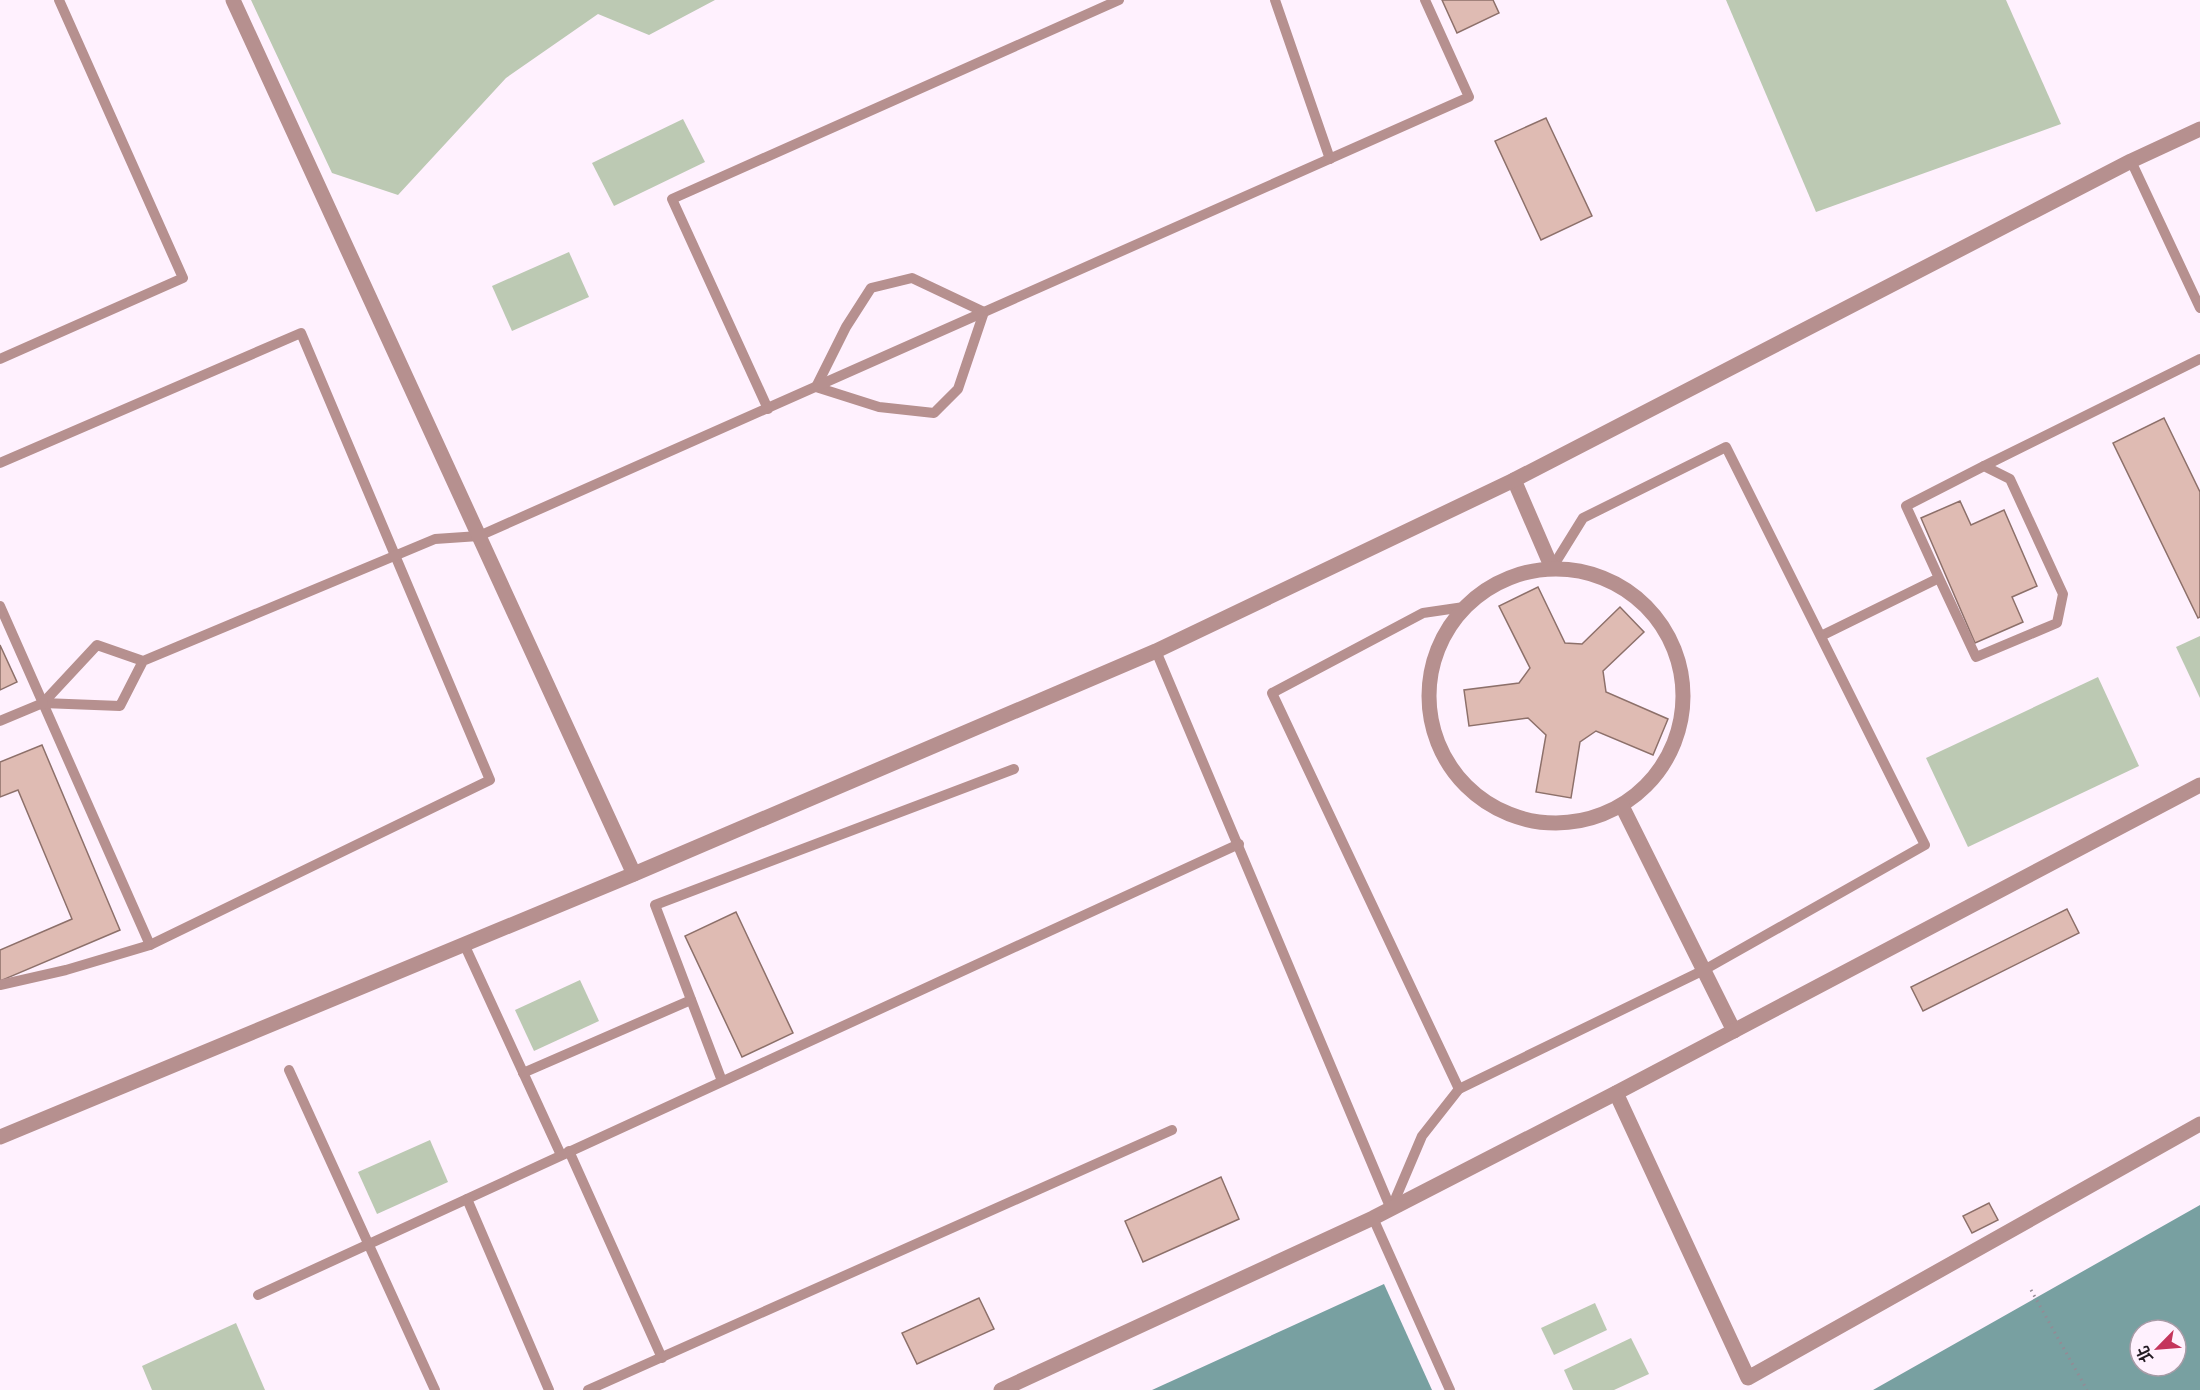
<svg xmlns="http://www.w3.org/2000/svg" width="2200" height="1390" font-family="'Exo 2','Noto Sans TC',sans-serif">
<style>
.green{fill:#bcc9b3}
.water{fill:#78a0a1;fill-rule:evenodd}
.building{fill:#dfbbb3;stroke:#8d706a;stroke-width:1.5}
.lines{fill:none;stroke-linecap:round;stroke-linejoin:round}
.path{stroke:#958a95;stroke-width:3;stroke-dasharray:1.5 4.5;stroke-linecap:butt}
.lane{stroke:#b6908f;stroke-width:10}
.street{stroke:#b6908f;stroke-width:15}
</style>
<rect width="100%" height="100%" fill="#fff1fe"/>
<g class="green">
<polygon points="251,0 715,0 649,35 598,14 506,78 398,195 332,173"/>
<polygon points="1726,0 2006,0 2061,124 1816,212"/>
<polygon points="683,119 705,162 614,206 592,163"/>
<polygon points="569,252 589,297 512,331 492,286"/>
<polygon points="2200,636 2200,698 2176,647"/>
<polygon points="2098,677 2139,766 1968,847 1926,758"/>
<polygon points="580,980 599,1021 534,1051 515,1010"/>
<polygon points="430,1140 448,1182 377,1214 358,1172"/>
<polygon points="1595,1303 1607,1330 1554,1355 1541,1328"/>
<polygon points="236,1323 265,1390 152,1390 142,1366"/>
<polygon points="1631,1338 1649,1374 1614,1390 1573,1390 1564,1370"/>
</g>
<g class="water">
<path d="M2200,1205V1390H1873ZM2140,1330H2176V1366H2140Z"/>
<polygon points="1384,1284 1432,1390 1152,1390"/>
</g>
<g class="building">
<polygon points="1442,0 1493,0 1499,13 1457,33"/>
<polygon points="1546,118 1592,216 1541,240 1495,141"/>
<polygon points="2164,418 2200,492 2200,617 2198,618 2113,443"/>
<polygon points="1960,501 1971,525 2004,510 2037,586 2012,597 2023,622 1975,643 1921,518"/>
<polygon points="1538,587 1565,643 1582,644 1620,607 1644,632 1603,671 1606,692 1668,719 1653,755 1596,731 1580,742 1571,798 1536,792 1546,735 1528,718 1469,726 1464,690 1519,683 1530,668 1499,606"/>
<polygon points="0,645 17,682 0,690"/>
<polygon points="42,745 120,930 0,981 0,950 72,919 18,790 0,797 0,762"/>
<polygon points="2067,909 2079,933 1923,1011 1911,987"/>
<polygon points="736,912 793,1033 742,1057 685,936"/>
<polygon points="1221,1177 1239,1219 1143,1262 1125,1221"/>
<polygon points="1989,1203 1998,1220 1972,1233 1963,1216"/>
<polygon points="979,1298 994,1329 917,1364 902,1333"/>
</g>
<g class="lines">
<polyline class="path" points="2031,1290 2087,1390"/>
<g class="lane">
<polyline points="1275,0 1330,159"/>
<polyline points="2131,161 2200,308"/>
<polygon points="912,278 984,312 958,389 934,413 879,407 816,387 846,327 871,288"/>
<polyline points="0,359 183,278 59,0"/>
<polyline points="768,409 672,199 1119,0"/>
<polyline points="0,463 301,333 490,780 150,945 66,970 0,985"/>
<polyline points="1984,466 2200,359"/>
<polyline points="0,606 150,945"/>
<polyline points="1821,636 1939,578 1976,657 2057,623 2063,594 2010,479 1984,466 1906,506 1939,578"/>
<polyline points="1156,651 1391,1209"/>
<polyline points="143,661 97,645 43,703 120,706 143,661 435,539 479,536 1469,97 1425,0"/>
<polyline points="0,721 43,703"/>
<polyline points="464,944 561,1155"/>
<polyline points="289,1070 435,1390"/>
<polyline points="523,1073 691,1000"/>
<polyline points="722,1081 655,905 1014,769"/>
<polyline points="1459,1089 1272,693 1423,613 1464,607"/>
<polyline points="569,1151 662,1358"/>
<polyline points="467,1199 549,1390"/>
<polyline points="1391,1209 1422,1136 1459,1089 1704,970 1925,845 1726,447 1583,518 1552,568"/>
<polyline points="1373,1218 1450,1390"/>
<polyline points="258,1295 1239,844"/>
<polyline points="588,1390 1172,1130"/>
</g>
<g class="street">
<polyline points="233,0 634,874"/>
<polyline points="1514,480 1552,568"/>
<circle cx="1556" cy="696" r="127"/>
<polyline points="1622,806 1734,1031"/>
<polyline points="1616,1093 1748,1378 2200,1124"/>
<polyline points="0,1137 634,874 1156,651 1514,480 2131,161 2200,129"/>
<polyline points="1001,1390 1373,1218 1616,1093 2200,785"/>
</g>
</g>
<g transform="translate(2158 1348) rotate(245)"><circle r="28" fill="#fff1fe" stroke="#a79ba6" stroke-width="1.5"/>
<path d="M0-4.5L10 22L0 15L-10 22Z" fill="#c4355c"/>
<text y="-9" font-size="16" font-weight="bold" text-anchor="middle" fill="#231b23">北</text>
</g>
</svg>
